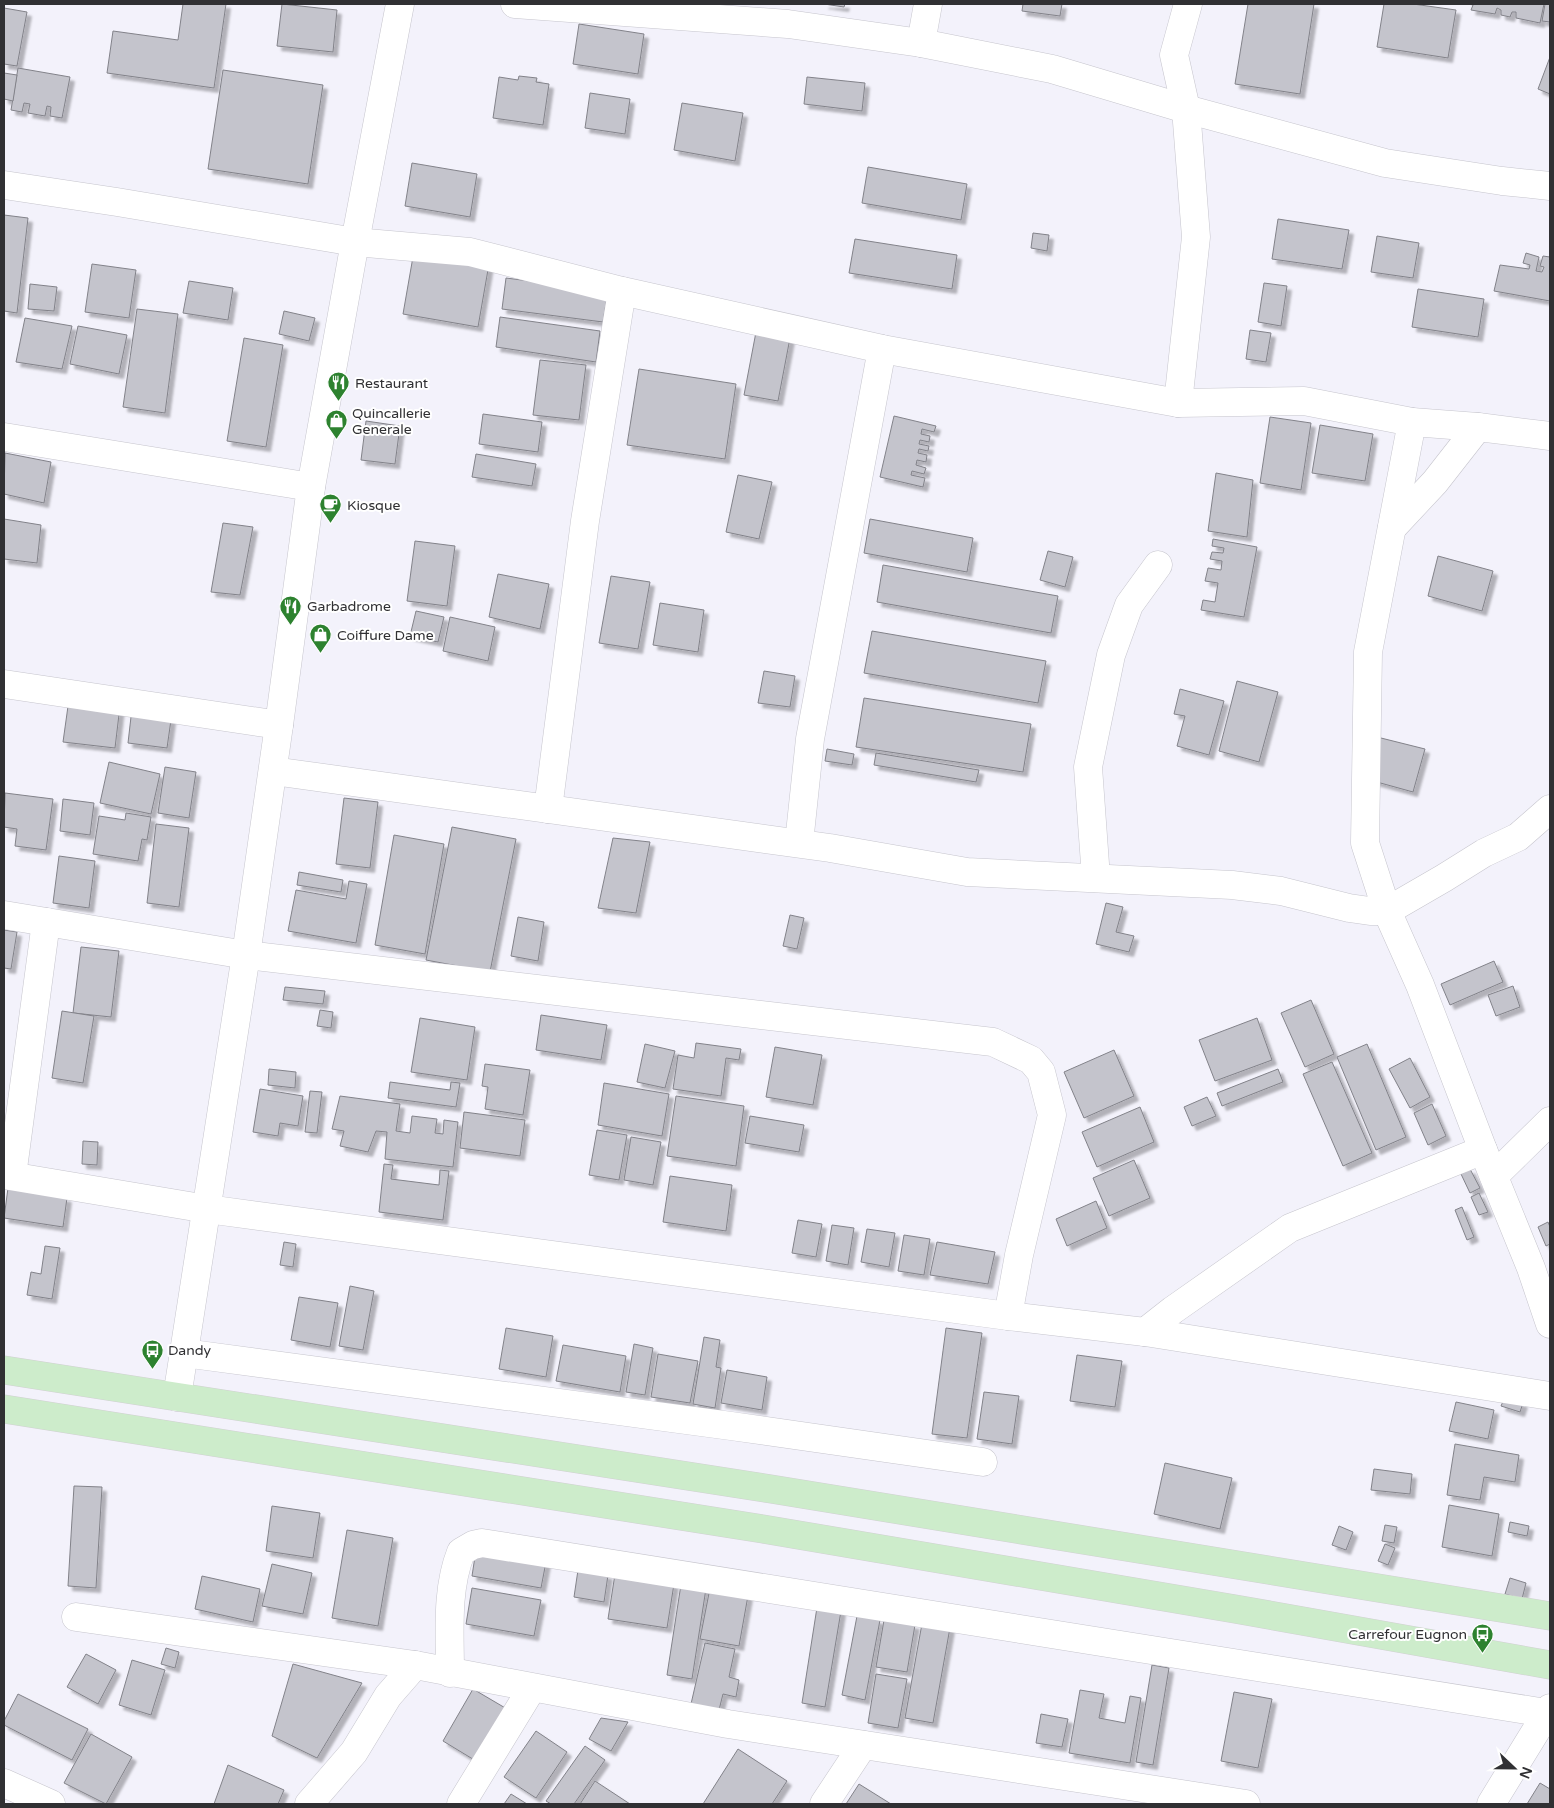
<svg xmlns="http://www.w3.org/2000/svg" width="1554" height="1808" font-family="'Varela Round',sans-serif">
<style>
.building{fill:#c4c4cc;stroke:#828289;filter:url(#shadow)}
.lines{fill:none;stroke-linecap:round;stroke-linejoin:round}
.minor-casing{stroke:#c6c5cd;stroke-width:29}
.major-casing{stroke:#d1d1d2;stroke-width:29}
.minor{stroke:#fff;stroke-width:28}
.major{stroke:#cdeccb;stroke-width:28}
.labels{text-anchor:middle;stroke-width:4;stroke-linejoin:round;paint-order:stroke}
.poi-label{font-size:14px;fill:#303033;stroke:#fff;text-anchor:start}
</style>
<defs>
<filter id="shadow"><feDropShadow dx="4.5" dy="4.5" stdDeviation="1" flood-color="#0004"/></filter>
</defs>
<rect width="100%" height="100%" fill="#f3f2fb"/>
<g class="building">
<polygon points="183,4 226,4 214,88 107,73 113,31 178,40"/>
<polygon points="282,4 337,10 333,52 277,46"/>
<polygon points="824,4 845,4 844,7"/>
<polygon points="1023,4 1062,4 1060,16 1022,11"/>
<polygon points="1248,4 1314,4 1300,94 1235,84"/>
<polygon points="1384,4 1413,4 1456,10 1448,58 1377,47"/>
<polygon points="1469,4 1544,4 1540,23 1516,18 1516,12 1512,12 1510,17 1501,15 1501,10 1497,8 1495,14 1471,10 1473,5"/>
<polygon points="1545,4 1550,4 1550,22 1542,21"/>
<polygon points="4,8 27,12 17,66 4,64"/>
<polygon points="579,24 644,34 638,74 573,64"/>
<polygon points="1550,57 1550,94 1538,89"/>
<polygon points="18,68 70,77 62,118 50,116 51,107 47,106 45,116 28,113 30,104 24,103 22,112 11,110"/>
<polygon points="223,70 323,85 308,184 208,169"/>
<polygon points="4,73 17,75 13,101 4,99"/>
<polygon points="519,76 537,78 536,82 549,84 543,125 493,118 499,77 518,80"/>
<polygon points="807,77 865,83 862,111 804,104"/>
<polygon points="590,93 630,99 625,134 585,128"/>
<polygon points="682,103 743,113 735,161 674,150"/>
<polygon points="412,163 477,174 470,217 405,206"/>
<polygon points="868,167 967,184 961,220 862,203"/>
<polygon points="4,215 28,218 17,313 4,311"/>
<polygon points="1278,219 1349,230 1342,269 1272,259"/>
<polygon points="1033,233 1049,235 1047,251 1031,248"/>
<polygon points="1377,236 1419,243 1413,278 1371,272"/>
<polygon points="855,239 957,255 952,289 849,273"/>
<polygon points="414,251 489,264 478,327 403,314"/>
<polygon points="1526,253 1539,257 1536,271 1542,272 1544,267 1540,266 1543,256 1550,257 1550,301 1494,291 1500,265 1529,269 1530,265 1523,263"/>
<polygon points="92,264 136,270 129,318 85,312"/>
<polygon points="506,278 608,291 603,322 502,309"/>
<polygon points="189,281 233,288 228,320 183,313"/>
<polygon points="1264,283 1287,286 1281,326 1258,322"/>
<polygon points="30,284 57,287 54,311 28,309"/>
<polygon points="1418,289 1484,299 1478,337 1412,327"/>
<polygon points="137,309 178,314 165,413 123,407"/>
<polygon points="284,311 315,318 309,341 279,334"/>
<polygon points="500,317 600,331 596,362 496,347"/>
<polygon points="25,318 72,326 62,369 16,362"/>
<polygon points="78,326 127,335 119,374 70,364"/>
<polygon points="1250,330 1271,333 1266,362 1246,359"/>
<polygon points="756,332 790,338 778,401 744,395"/>
<polygon points="244,338 283,345 266,447 227,441"/>
<polygon points="540,360 586,365 579,420 533,415"/>
<polygon points="639,369 736,384 725,459 627,445"/>
<polygon points="483,414 542,422 538,452 479,444"/>
<polygon points="894,416 936,426 934,432 922,429 921,434 930,436 929,442 920,440 919,444 929,446 928,451 919,449 918,453 927,455 926,462 917,460 916,465 926,468 924,474 912,471 911,475 925,478 923,487 880,477"/>
<polygon points="1270,417 1311,423 1301,490 1260,483"/>
<polygon points="366,421 400,426 395,464 361,460"/>
<polygon points="1320,425 1373,434 1365,481 1312,473"/>
<polygon points="5,453 51,462 44,503 4,494"/>
<polygon points="476,454 536,464 532,486 472,477"/>
<polygon points="1216,473 1253,480 1247,537 1208,531"/>
<polygon points="738,475 772,482 759,539 726,532"/>
<polygon points="4,519 41,525 37,563 4,559"/>
<polygon points="870,519 973,538 967,572 864,553"/>
<polygon points="223,523 253,527 240,595 211,592"/>
<polygon points="1213,539 1257,547 1244,617 1201,610 1203,600 1215,602 1218,583 1205,581 1208,568 1221,570 1222,561 1210,559 1212,552 1223,553 1224,548 1212,546"/>
<polygon points="415,541 455,546 447,606 407,601"/>
<polygon points="1048,551 1073,557 1065,587 1040,580"/>
<polygon points="1438,556 1493,571 1482,611 1428,596"/>
<polygon points="883,565 1058,596 1051,633 877,602"/>
<polygon points="498,574 549,584 540,629 489,617"/>
<polygon points="611,576 650,582 638,649 599,643"/>
<polygon points="660,603 704,610 698,652 653,645"/>
<polygon points="416,611 444,617 438,642 410,636"/>
<polygon points="450,617 495,627 488,661 443,651"/>
<polygon points="872,631 1046,661 1038,703 864,673"/>
<polygon points="764,671 795,676 790,707 758,703"/>
<polygon points="1237,681 1278,692 1259,762 1219,751"/>
<polygon points="1180,689 1224,701 1209,755 1177,746 1185,716 1174,714"/>
<polygon points="864,698 1031,724 1023,772 856,747"/>
<polygon points="69,699 120,706 115,748 63,742"/>
<polygon points="132,708 172,713 167,748 128,743"/>
<polygon points="1377,737 1425,749 1413,792 1366,779"/>
<polygon points="827,749 854,754 852,765 825,761"/>
<polygon points="876,753 979,770 976,782 874,765"/>
<polygon points="109,762 160,774 151,814 100,803"/>
<polygon points="165,767 196,772 189,818 158,813"/>
<polygon points="5,793 53,799 46,850 15,846 17,829 4,827"/>
<polygon points="344,798 378,802 370,868 336,864"/>
<polygon points="63,799 94,803 90,835 60,831"/>
<polygon points="126,813 151,817 147,840 142,839 138,861 93,854 99,816 125,820"/>
<polygon points="156,824 189,828 179,907 147,903"/>
<polygon points="452,827 516,839 490,972 426,960"/>
<polygon points="394,835 444,844 425,954 375,945"/>
<polygon points="613,838 650,842 636,913 598,908"/>
<polygon points="59,856 95,861 89,908 53,903"/>
<polygon points="299,872 343,880 341,892 297,885"/>
<polygon points="349,881 367,884 356,943 288,931 296,890 346,899"/>
<polygon points="1106,903 1123,907 1116,932 1134,936 1129,952 1096,944"/>
<polygon points="790,915 804,918 797,949 783,946"/>
<polygon points="518,917 544,922 538,961 511,956"/>
<polygon points="4,930 17,932 11,969 4,968"/>
<polygon points="81,947 119,951 111,1017 73,1013"/>
<polygon points="1494,961 1503,982 1450,1005 1441,984"/>
<polygon points="1513,986 1520,1007 1496,1016 1488,995"/>
<polygon points="285,987 325,991 323,1004 283,1000"/>
<polygon points="1311,1000 1334,1054 1305,1067 1281,1013"/>
<polygon points="320,1010 333,1012 331,1028 317,1026"/>
<polygon points="62,1011 94,1016 83,1083 52,1078"/>
<polygon points="541,1015 607,1025 601,1060 536,1050"/>
<polygon points="420,1018 475,1027 467,1080 411,1072"/>
<polygon points="1257,1018 1272,1060 1215,1081 1199,1040"/>
<polygon points="696,1043 741,1049 739,1060 726,1058 721,1096 673,1089 678,1055 694,1058"/>
<polygon points="645,1044 675,1051 665,1088 637,1082"/>
<polygon points="1367,1044 1406,1137 1376,1150 1337,1057"/>
<polygon points="775,1047 822,1055 813,1105 766,1097"/>
<polygon points="1114,1050 1134,1096 1084,1118 1064,1072"/>
<polygon points="1410,1058 1430,1097 1410,1108 1389,1069"/>
<polygon points="1332,1062 1372,1153 1343,1166 1303,1074"/>
<polygon points="485,1064 530,1070 523,1115 485,1109 488,1087 482,1086"/>
<polygon points="269,1069 296,1072 295,1088 268,1085"/>
<polygon points="1278,1069 1283,1082 1222,1106 1217,1093"/>
<polygon points="390,1082 450,1090 451,1082 460,1083 456,1107 388,1098"/>
<polygon points="604,1083 669,1094 662,1136 598,1125"/>
<polygon points="260,1089 303,1096 298,1126 280,1123 278,1136 253,1132"/>
<polygon points="310,1091 322,1092 317,1133 305,1132"/>
<polygon points="340,1096 400,1104 396,1131 410,1133 412,1116 437,1119 435,1133 443,1134 444,1120 458,1122 453,1167 385,1159 387,1132 376,1131 368,1152 340,1146 344,1131 332,1129"/>
<polygon points="676,1096 744,1106 736,1166 667,1156"/>
<polygon points="1207,1097 1216,1116 1192,1126 1184,1107"/>
<polygon points="1432,1104 1446,1136 1428,1145 1414,1113"/>
<polygon points="1140,1107 1154,1142 1097,1167 1082,1132"/>
<polygon points="464,1112 525,1120 520,1156 460,1148"/>
<polygon points="750,1116 804,1125 799,1152 745,1143"/>
<polygon points="597,1130 627,1135 619,1180 589,1175"/>
<polygon points="631,1137 661,1142 653,1185 624,1180"/>
<polygon points="83,1141 98,1142 97,1165 82,1164"/>
<polygon points="1134,1160 1150,1198 1109,1216 1093,1178"/>
<polygon points="384,1164 393,1165 391,1179 439,1185 440,1170 449,1171 443,1220 379,1212"/>
<polygon points="1470,1169 1480,1188 1470,1193 1461,1174"/>
<polygon points="670,1176 732,1185 726,1231 663,1222"/>
<polygon points="8,1188 67,1198 63,1227 4,1218"/>
<polygon points="1479,1193 1488,1212 1479,1215 1471,1197"/>
<polygon points="1096,1201 1107,1228 1067,1246 1056,1219"/>
<polygon points="1462,1207 1474,1237 1467,1240 1455,1210"/>
<polygon points="798,1220 822,1224 816,1257 792,1253"/>
<polygon points="1548,1222 1550,1227 1550,1244 1546,1246 1538,1227"/>
<polygon points="832,1225 854,1228 848,1265 826,1261"/>
<polygon points="867,1229 895,1233 889,1267 861,1262"/>
<polygon points="904,1235 930,1239 924,1275 898,1271"/>
<polygon points="284,1242 296,1244 293,1267 280,1265"/>
<polygon points="937,1242 995,1252 988,1284 930,1275"/>
<polygon points="45,1246 60,1248 52,1299 27,1295 31,1272 41,1274"/>
<polygon points="350,1286 374,1291 363,1350 339,1346"/>
<polygon points="299,1297 338,1303 330,1347 291,1340"/>
<polygon points="506,1328 553,1336 546,1377 499,1369"/>
<polygon points="946,1328 982,1333 967,1438 932,1434"/>
<polygon points="704,1337 720,1340 716,1367 721,1368 715,1408 693,1404"/>
<polygon points="634,1344 653,1348 645,1395 626,1392"/>
<polygon points="563,1345 626,1356 620,1392 556,1381"/>
<polygon points="658,1354 698,1361 690,1403 651,1397"/>
<polygon points="1077,1355 1122,1361 1115,1407 1070,1401"/>
<polygon points="727,1370 767,1377 762,1410 721,1403"/>
<polygon points="984,1392 1019,1396 1012,1444 977,1439"/>
<polygon points="1505,1397 1523,1403 1520,1412 1501,1406"/>
<polygon points="1456,1402 1494,1410 1488,1439 1449,1431"/>
<polygon points="1455,1444 1519,1455 1515,1482 1484,1477 1480,1500 1447,1495"/>
<polygon points="1165,1463 1232,1478 1220,1529 1154,1514"/>
<polygon points="1374,1469 1412,1474 1410,1494 1371,1490"/>
<polygon points="74,1486 102,1487 96,1588 68,1586"/>
<polygon points="1449,1505 1499,1514 1492,1556 1442,1547"/>
<polygon points="272,1506 320,1513 313,1558 266,1551"/>
<polygon points="1510,1522 1529,1526 1527,1536 1508,1532"/>
<polygon points="1385,1525 1397,1527 1394,1543 1382,1541"/>
<polygon points="1339,1526 1353,1532 1346,1550 1332,1545"/>
<polygon points="347,1530 393,1538 378,1626 332,1618"/>
<polygon points="1385,1544 1395,1548 1388,1565 1378,1561"/>
<polygon points="476,1550 546,1562 541,1588 472,1576"/>
<polygon points="272,1564 312,1573 303,1614 262,1606"/>
<polygon points="578,1570 608,1575 604,1602 574,1597"/>
<polygon points="615,1574 674,1584 667,1628 608,1619"/>
<polygon points="202,1576 260,1589 253,1622 195,1609"/>
<polygon points="682,1578 707,1582 692,1679 667,1675"/>
<polygon points="1510,1578 1526,1583 1522,1599 1505,1594"/>
<polygon points="711,1583 749,1590 739,1646 700,1639"/>
<polygon points="472,1588 541,1600 534,1636 466,1624"/>
<polygon points="818,1601 842,1605 825,1707 802,1703"/>
<polygon points="857,1616 880,1620 865,1700 842,1695"/>
<polygon points="923,1618 951,1622 933,1723 905,1718"/>
<polygon points="884,1620 915,1625 907,1672 876,1667"/>
<polygon points="705,1643 735,1649 729,1677 739,1680 736,1697 723,1694 719,1710 691,1704"/>
<polygon points="166,1648 179,1652 175,1668 161,1664"/>
<polygon points="86,1654 116,1670 98,1704 67,1687"/>
<polygon points="132,1660 165,1670 151,1715 119,1705"/>
<polygon points="293,1664 362,1683 317,1758 272,1736"/>
<polygon points="1152,1665 1169,1668 1153,1765 1136,1762"/>
<polygon points="876,1674 907,1679 898,1728 868,1723"/>
<polygon points="473,1689 507,1709 476,1761 443,1741"/>
<polygon points="1080,1690 1104,1694 1099,1718 1125,1723 1130,1696 1141,1698 1130,1763 1069,1753"/>
<polygon points="1234,1692 1272,1699 1258,1768 1221,1761"/>
<polygon points="18,1694 88,1729 72,1760 4,1725 4,1721"/>
<polygon points="1041,1714 1068,1719 1062,1747 1036,1743"/>
<polygon points="601,1718 628,1722 611,1751 589,1739"/>
<polygon points="536,1731 567,1752 536,1798 504,1777"/>
<polygon points="91,1734 132,1757 106,1804 64,1783"/>
<polygon points="585,1746 605,1760 574,1804 551,1804 546,1801"/>
<polygon points="738,1749 787,1781 772,1804 703,1804"/>
<polygon points="228,1765 284,1790 278,1804 214,1804"/>
<polygon points="595,1781 630,1804 580,1804"/>
<polygon points="1540,1783 1550,1789 1550,1804 1527,1804"/>
<polygon points="859,1784 891,1804 846,1804"/>
<polygon points="511,1794 527,1804 504,1804"/>
</g>
<g class="lines">
<defs>
<g id="minor">
<polyline points="515,4 788,24 921,43 1052,69 1186,109 1385,163 1502,181 1550,186"/>
<polyline points="921,43 928,4"/>
<polyline points="4,185 117,202 355,242 470,252 622,291 882,349 1178,403 1304,401 1412,422"/>
<polyline points="1178,403 1196,237 1186,109 1174,55 1188,4"/>
<polyline points="4,437 311,487"/>
<polyline points="1392,528 1435,482 1478,427"/>
<polyline points="4,684 279,725"/>
<polyline points="273,771 830,848 967,872 1232,885 1281,891 1349,908 1370,911 1387,911 1365,843 1368,652 1412,422 1478,427 1550,436"/>
<polyline points="548,809 585,521 622,291"/>
<polyline points="1550,809 1518,837 1484,853 1444,878 1387,911 1420,985 1483,1150 1531,1268 1550,1324"/>
<polyline points="799,843 810,739 882,349"/>
<polyline points="1096,878 1088,767 1111,655 1129,605 1158,565"/>
<polyline points="4,915 246,955 993,1042 1031,1060 1041,1072 1052,1115 1019,1255 1008,1316"/>
<polyline points="4,1175 207,1209 1008,1316 1145,1332 1550,1396"/>
<polyline points="12,1176 46,922"/>
<polyline points="1494,1176 1550,1121"/>
<polyline points="1145,1332 1173,1310 1290,1228 1483,1150"/>
<polyline points="184,1353 731,1426 983,1462"/>
<polyline points="177,1397 246,955 279,725 311,487 355,242 400,4"/>
<polyline points="76,1617 415,1665 728,1724 1246,1804"/>
<path d="M450,1673C450,1632 446,1590 461,1552L473,1545L482,1543L1546,1713"/>
<polyline points="4,1783 51,1804"/>
<polyline points="309,1804 354,1752 388,1696 415,1665"/>
<polyline points="461,1804 532,1688"/>
<polyline points="824,1804 863,1745"/>
<polyline points="1491,1804 1550,1708"/>
</g>
<g id="major">
<polyline points="4,1370 771,1489 1550,1616"/>
<polyline points="4,1409 763,1529 1235,1609 1550,1665"/>
</g>
</defs>
<use href="#minor" class="minor-casing"/>
<use href="#major" class="major-casing"/>
<use href="#minor" class="minor"/>
<use href="#major" class="major"/>
</g>
<defs>
<symbol id="restaurant-pin" viewBox="-11 -11 22 30"><path d="M0 17L-7.5 6A9.5 9.5 0 1 1 7.5 6Z" fill="#2d822f" stroke="#fff"/><path d="M-5-6h1v4h1v-4h1v4h1v-4h1v5L-1.5 .5V6h-2V.5L-5-1ZM5-6V6H3V1.5H1.5Q1.5-4 5-6Z" fill="#fff"/></symbol>
<symbol id="shop-pin" viewBox="-11 -11 22 30"><path d="M0 17L-7.5 6A9.5 9.5 0 1 1 7.5 6Z" fill="#2d822f" stroke="#fff"/><path d="M-5-2.5h2.3a2.7 3.5 0 0 1 5.4 0H5L5.5 6h-11ZM-1.5-2.5h3a1.5 2.3 0 0 0-3 0Z" fill="#fff"/></symbol>
<symbol id="cafe-pin" viewBox="-11 -11 22 30"><path d="M0 17L-7.5 6A9.5 9.5 0 1 1 7.5 6Z" fill="#2d822f" stroke="#fff"/><path d="M-5.5-4.5H6V0H3Q3 3.5 0 3.5H-2.5Q-5.5 3.5-5.5 0ZM3-3.2v2h1.7v-2ZM-6 4.5H4V6H-6Z" fill="#fff"/></symbol>
<symbol id="bus-pin" viewBox="-11 -11 22 30"><path d="M0 17L-7.5 6A9.5 9.5 0 1 1 7.5 6Z" fill="#2d822f" stroke="#fff"/><path d="M-5-6H5V4H4V6H2V4H-2V6H-4V4H-5ZM-3.5-4V0h7V-4ZM-3.5 1.2v1.5H-2V1.2ZM2 1.2v1.5H3.5V1.2Z" fill="#fff"/></symbol>
</defs>
<g fill-rule="evenodd">
<use href="#restaurant-pin" x="326" y="370" width="25" height="34"/>
<use href="#shop-pin" x="324" y="408" width="25" height="34"/>
<use href="#cafe-pin" x="318" y="492" width="25" height="34"/>
<use href="#restaurant-pin" x="278" y="594" width="25" height="34"/>
<use href="#shop-pin" x="308" y="622" width="25" height="34"/>
<use href="#bus-pin" x="140" y="1338" width="25" height="34"/>
<use href="#bus-pin" x="1470" y="1622" width="25" height="34"/>
</g>
<g class="labels">
<g class="poi-label">
<text x="355" y="388">Restaurant</text>
<text x="352" y="418">Quincallerie<tspan x="352" dy="16">Generale</tspan></text>
<text x="347" y="510">Kiosque</text>
<text x="307" y="611">Garbadrome</text>
<text x="337" y="640">Coiffure Dame</text>
<text x="168" y="1355">Dandy</text>
<text x="1467" y="1639" text-anchor="end">Carrefour Eugnon</text>
</g>
</g>
<rect width="1554" height="1808" fill="none" stroke="#303033" stroke-width="10"/>
<g transform="translate(1514 1768) rotate(112)" stroke="#ffffff" stroke-width="4" paint-order="stroke">
<path d="M0-4L9 19L0 12L-9 19Z" fill="#303033"/>
<text y="-8" font-size="14" font-weight="bold" text-anchor="middle" fill="#303033">N</text>
</g>
</svg>
